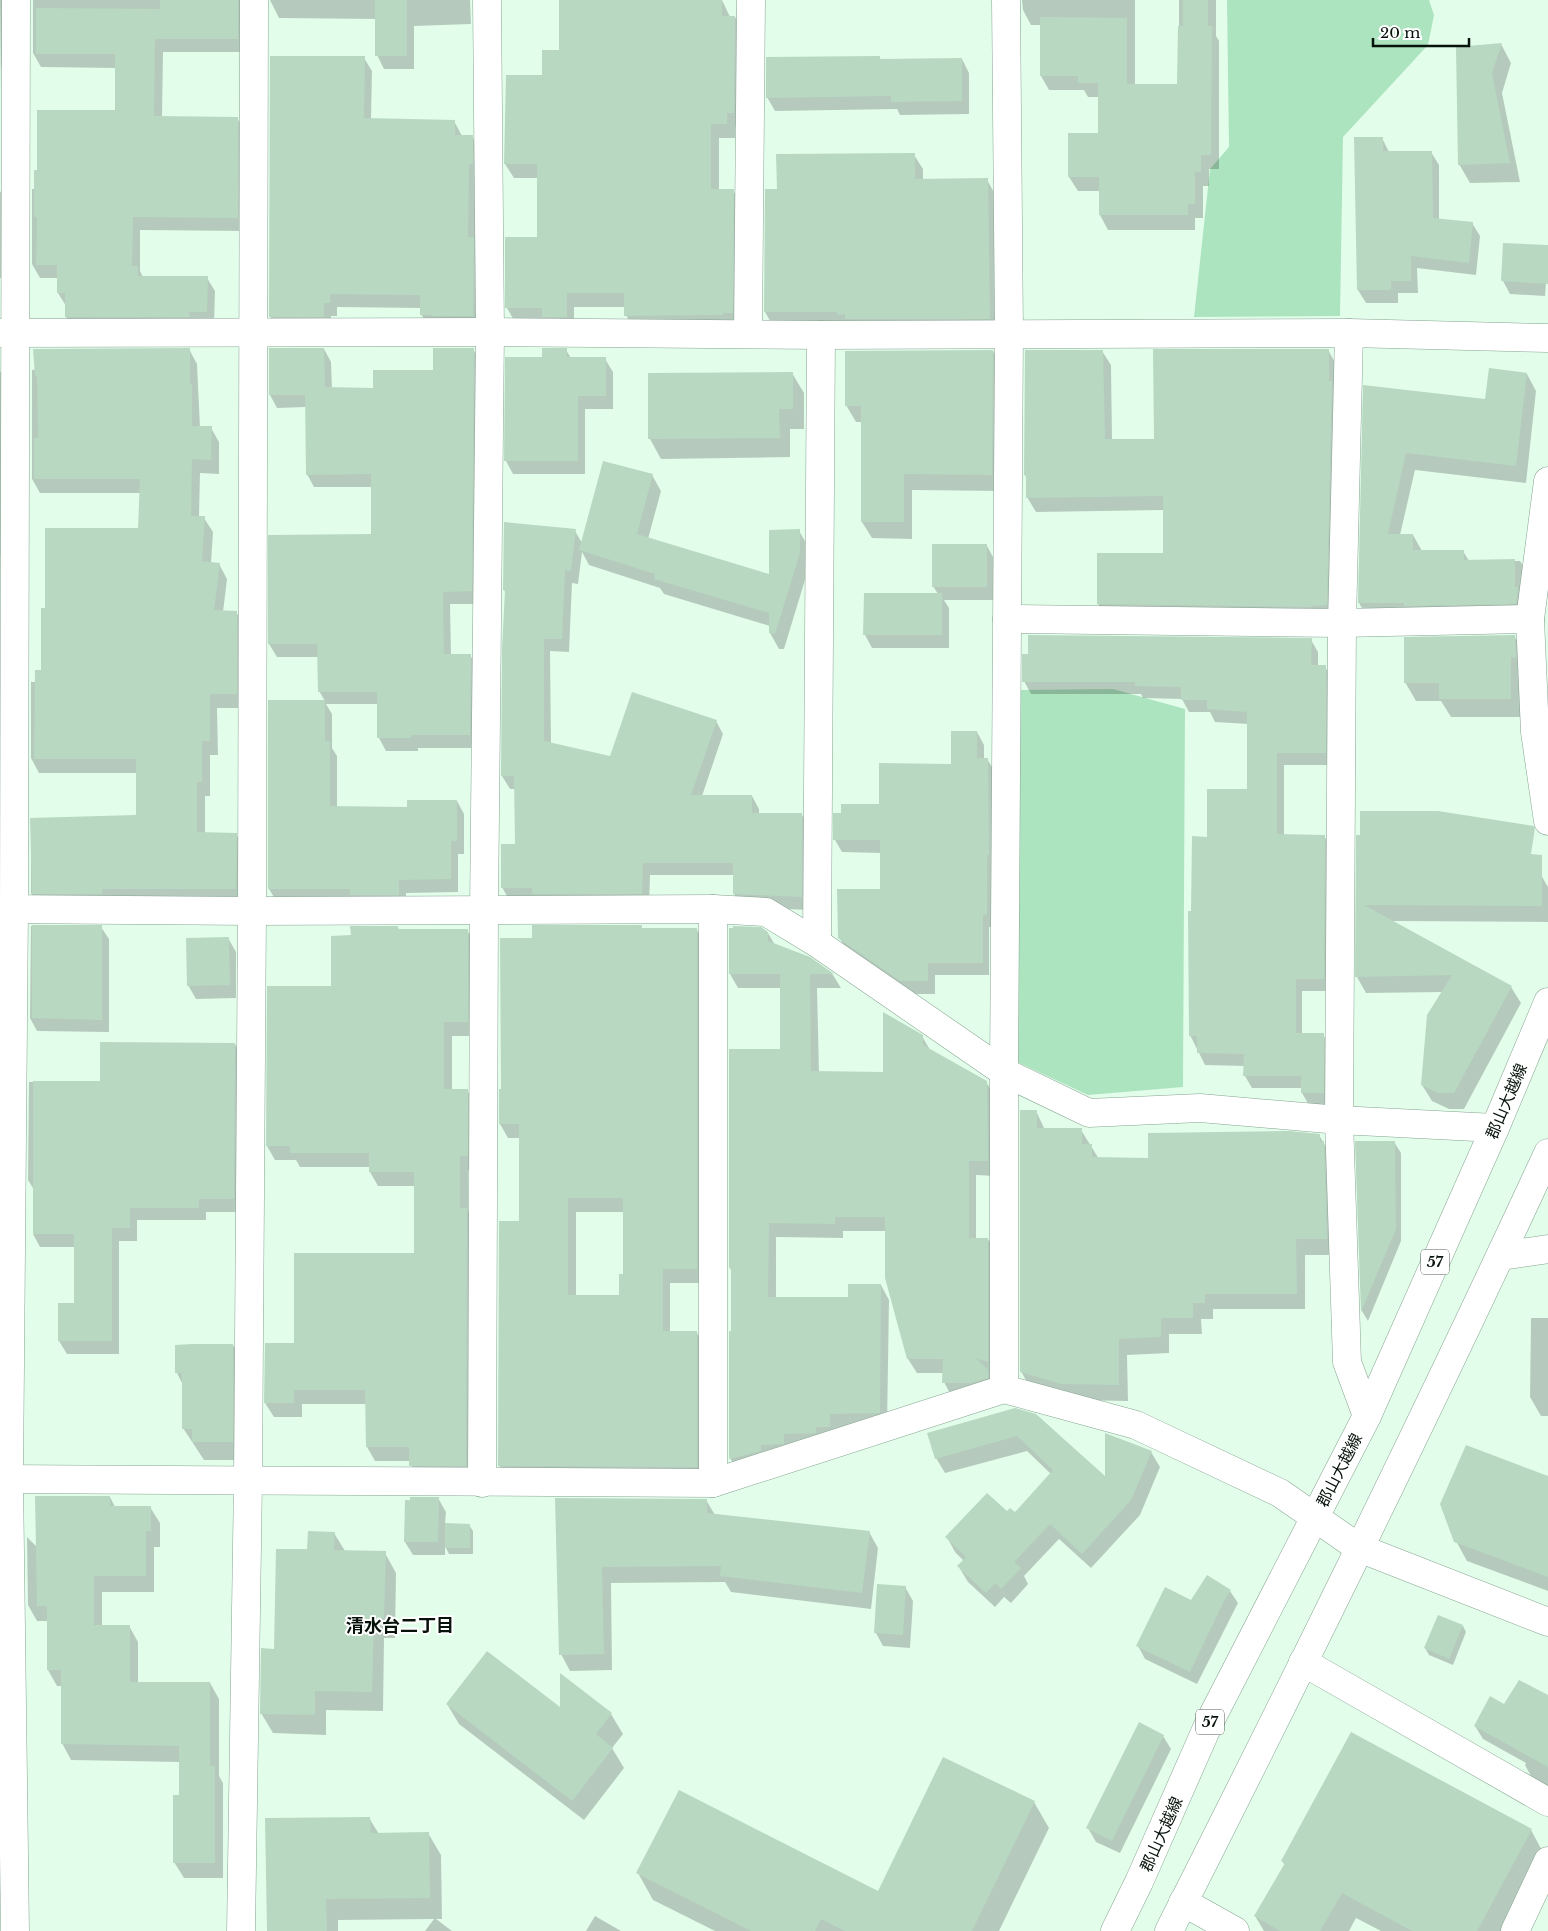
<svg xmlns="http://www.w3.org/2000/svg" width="1548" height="1931" font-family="'Libre Baskerville','Noto Sans JP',serif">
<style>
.green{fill:#ade4c0}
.shadow{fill:#0003;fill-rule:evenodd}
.building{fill:#b8d8c2;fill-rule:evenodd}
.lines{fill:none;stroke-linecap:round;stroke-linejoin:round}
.minor-casing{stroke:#85a490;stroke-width:29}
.major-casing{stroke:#85a490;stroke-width:29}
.minor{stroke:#fff;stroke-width:28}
.major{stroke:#fff;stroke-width:28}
.labels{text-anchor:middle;stroke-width:4;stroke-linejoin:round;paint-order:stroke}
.shield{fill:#fff;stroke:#515954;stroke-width:1}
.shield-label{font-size:15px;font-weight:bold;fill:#07120b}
.street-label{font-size:16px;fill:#07120b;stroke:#fff}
.neighbourhood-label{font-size:18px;font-weight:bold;fill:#07120b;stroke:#fff}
</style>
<rect width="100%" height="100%" fill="#e3fdeb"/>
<g class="green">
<polygon points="1227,0 1429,0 1434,15 1428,45 1343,137 1340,316 1194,317 1210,169 1229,147"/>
<polygon points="1113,689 1185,709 1183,1087 1088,1095 1015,1061 1018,690"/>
</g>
<g class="shadow">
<polygon points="0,0 17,0 7,67 1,67 1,91"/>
<polygon points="33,0 255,0 245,52 163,52 162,118 237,118 245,132 245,231 140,230 140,271 143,277 207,278 215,291 214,325 74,331 66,317 66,306 58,293 58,278 40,278 32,264 32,189 35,189 116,111 116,68 41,67 33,53"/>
<polygon points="270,0 470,0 471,24 414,26 414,69 384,69 377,55 376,19 279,18"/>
<polygon points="561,0 722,0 730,17 735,17 743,31 742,127 735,127 735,138 719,138 719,190 733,190 741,205 740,327 634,330 626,315 626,307 574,307 574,331 515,322 507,308 538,239 538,178 514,178 505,164 544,76 561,52"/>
<polygon points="1022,0 1135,0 1135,85 1179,85 1179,0 1216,0 1216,36 1219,41 1219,169 1209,169 1209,186 1203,186 1203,218 1195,218 1195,230 1108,230 1100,215 1100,191 1078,191 1069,177 1099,134 1099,97 1088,97 1084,90 1049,90 1041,76 1041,25 1031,25 1023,10"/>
<polygon points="1501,44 1511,63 1502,93 1520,182 1470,183 1459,164"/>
<polygon points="364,58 372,71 371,119 454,121 462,136 472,136 480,150 476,177 475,242 480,252 480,329 429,327 421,314 421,308 337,307 337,316 331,316 331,330 278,330 270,316"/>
<polygon points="880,58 881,60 962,59 969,73 969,114 900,115 897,109 775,111 767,97"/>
<polygon points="1355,138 1382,138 1389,152 1431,152 1439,165 1439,220 1472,223 1480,236 1476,275 1417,268 1418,293 1398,293 1398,303 1366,303 1358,290"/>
<polygon points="914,155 923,169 923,180 987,180 995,194 997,333 773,326 765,312 766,190 778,190"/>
<polygon points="0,191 7,203 7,278 0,278"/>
<polygon points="1548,257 1545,296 1510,294 1503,281"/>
<polygon points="189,349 197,364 200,428 211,428 219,442 219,474 200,473 199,517 204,518 213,532 211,563 219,564 227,579 223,612 236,612 245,626 244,708 217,708 218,755 210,755 210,796 205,796 205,833 236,834 244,848 244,903 39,908 31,893 31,819 138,816 138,773 39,773 31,758 31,682 36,682 42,671 46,609 139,529 140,493 40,493 32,479 32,370"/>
<polygon points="270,349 324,349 331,362 332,389 374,389 434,372 473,349 480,362 478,604 450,604 451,655 470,655 478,668 477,748 418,748 418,751 386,751 379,738 379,704 326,704 332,714 332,748 337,756 337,807 409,808 457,801 464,814 464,854 458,854 458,892 406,893 406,908 277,902 269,889 325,701 319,691 319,657 277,657 269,644 372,535 372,487 314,487 307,474 306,407 277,408 270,395"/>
<polygon points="566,350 571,358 605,359 613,372 613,409 585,409 585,474 513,474 506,461 543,358"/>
<polygon points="1328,350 1336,364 1334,620 1107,618 1098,604 1098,555 1164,554 1164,510 1036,512 1027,497 1027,479 1025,475 1102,351 1111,365 1112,440 1155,440"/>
<polygon points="993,351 1002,368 1001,491 912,490 912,539 872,538 862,522 862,422 856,422 846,405"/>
<polygon points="0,371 7,383 4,556 0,556"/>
<polygon points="792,373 804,393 804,429 790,429 790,457 661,459 650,439 649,375"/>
<polygon points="1527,374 1536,391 1526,483 1415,470 1400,535 1413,535 1422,551 1463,551 1469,561 1520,561 1530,577 1525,620 1369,620 1359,603 1365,386 1486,400"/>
<polygon points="652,475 661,491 648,539 770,576 799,531 808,546 808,570 784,649 779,649 770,633 770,626 664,594 660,588 589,565 582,552 578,584 572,583 569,652 550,651 551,744 611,757 716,721 723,734 702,796 752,796 759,809 759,815 802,815 809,827 808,910 742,907 734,894 734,875 650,875 649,906 509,900 502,887 516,845 515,789 510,789 502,776 506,593 504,590 575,531 582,543"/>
<polygon points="987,546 994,559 994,600 944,600 949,608 949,648 872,648 865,635 938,594 933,586"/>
<polygon points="1514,636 1525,655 1521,717 1451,717 1441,701 1416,701 1405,682"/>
<polygon points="1311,640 1318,652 1318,667 1325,667 1333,679 1332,765 1284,765 1284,836 1324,836 1332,848 1331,991 1302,991 1302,1034 1323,1034 1330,1047 1330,1105 1309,1105 1302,1093 1302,1088 1252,1088 1245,1076 1245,1066 1205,1065 1190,1035 1208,838 1248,790 1248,724 1215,722 1210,712 1189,712 1182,699 1143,698 1141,694 1031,694 1024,681"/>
<polygon points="0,685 6,695 6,772 0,772"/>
<polygon points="977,732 984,745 984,759 987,759 995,772 994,927 989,927 989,975 935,975 935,994 909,994 847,950 839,937 881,891 881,853 842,852 835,840 880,805 952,765"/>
<polygon points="0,823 6,833 0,909"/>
<polygon points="1358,836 1541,875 1548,887 1548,922 1392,921 1511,987 1521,1003 1464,1109 1449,1109 1432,1101 1422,1085 1443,992 1366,993 1357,977"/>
<polygon points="31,926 101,927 109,939 109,1032 37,1031 30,1018"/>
<polygon points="398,927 399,930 467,930 475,944 475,1036 452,1036 452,1090 467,1090 475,1104 475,1170 468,1170 468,1211 475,1223 474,1479 419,1479 411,1465 411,1461 375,1461 367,1447 367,1404 302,1404 302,1417 274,1417 265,1403 295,1344 415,1254 415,1186 378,1186 370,1172 370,1167 300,1167 296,1160 275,1160 267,1146 352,937"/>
<path d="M643,930H697L705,944V1283H670V1333H697L705,1347V1481L507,1480L499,1465L521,1222V1138H508L500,1124L502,1090L533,939ZM576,1212H624V1276L620,1296H576Z"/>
<polygon points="768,933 775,945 809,958 833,975 841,988 817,988 819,1072 885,1073 922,1036 930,1050 986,1082 995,1096 996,1176 976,1175 976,1239 988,1239 996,1254 996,1376 989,1374 996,1386 952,1397 944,1382 944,1373 917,1373 908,1359 886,1231 843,1231 843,1238 776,1237 776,1298 849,1298 881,1285 889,1300 887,1427 837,1428 837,1441 738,1472 730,1458 732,1333 732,1272 730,1268 730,1050 781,1050 781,988 738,988 730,974"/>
<polygon points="228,938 236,952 236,998 196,999 188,985"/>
<polygon points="235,1044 242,1057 241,1212 206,1212 206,1220 137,1220 137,1241 119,1241 119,1354 67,1354 59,1341 59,1305 75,1305 75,1247 40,1247 33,1234 33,1188 28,1180 29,1082 101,1082"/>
<polygon points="1036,1111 1045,1130 1081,1130 1099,1159 1149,1160 1319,1135 1333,1159 1336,1255 1305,1255 1305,1309 1213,1309 1213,1319 1201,1319 1202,1334 1169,1334 1169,1353 1127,1355 1128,1401 1071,1400 1030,1388 1021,1371"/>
<polygon points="1357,1142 1394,1142 1401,1153 1401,1241 1368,1321 1362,1311"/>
<polygon points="1531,1318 1548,1318 1548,1416 1541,1416 1530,1397"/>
<polygon points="233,1345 244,1364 243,1460 204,1460 183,1428 183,1385 177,1373"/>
<polygon points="1015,1410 1106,1479 1151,1452 1160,1467 1140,1515 1091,1568 1059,1539 1024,1576 1028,1584 1011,1603 1004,1597 995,1607 968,1582 959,1567 964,1561 955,1552 947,1537 1007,1513 1015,1514 1051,1474 1027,1451 945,1473 936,1458"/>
<polygon points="1548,1478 1548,1591 1467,1561 1456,1541"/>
<polygon points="110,1497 115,1507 150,1507 160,1523 160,1547 154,1547 154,1592 102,1592 102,1626 129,1626 138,1642 138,1683 210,1683 219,1699 219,1776 223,1783 223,1878 184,1878 174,1862 180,1796 180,1762 71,1760 62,1743 62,1686 57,1686 48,1670 48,1621 37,1621 28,1605 27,1537 36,1546"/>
<polygon points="438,1498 446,1512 445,1524 469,1525 473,1531 473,1554 449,1554 445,1546 445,1555 413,1555 405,1542"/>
<polygon points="706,1500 715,1515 869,1532 878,1548 871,1609 731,1592 725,1582 611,1583 612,1670 570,1671 561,1654 557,1557"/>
<polygon points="334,1533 345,1551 385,1553 396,1573 395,1638 384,1638 383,1711 326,1710 326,1735 273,1733 261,1713 275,1650 309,1551"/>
<polygon points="879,1585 905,1587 913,1601 910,1648 883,1646 876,1633"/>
<polygon points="1230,1591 1238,1603 1197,1684 1145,1659 1138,1646 1192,1602"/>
<polygon points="1463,1626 1466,1632 1453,1665 1429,1655 1425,1648"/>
<polygon points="1548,1696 1548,1787 1532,1778 1525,1765 1526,1763 1483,1739 1475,1726 1505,1706"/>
<polygon points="447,1704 611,1714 623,1734 612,1748 624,1768 584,1820 459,1724"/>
<polygon points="1163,1736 1171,1749 1120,1853 1096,1842 1088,1828"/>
<polygon points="1034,1802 1049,1828 999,1931 715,1931 653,1900 638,1873 879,1893"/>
<polygon points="369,1818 379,1834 428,1833 441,1855 442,1919 436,1919 452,1931 425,1931 434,1919 338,1920 338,1931 269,1931"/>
<polygon points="1531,1830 1545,1856 1504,1931 1381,1931 1356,1918 1349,1931 1264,1931 1255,1916 1285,1865 1282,1861"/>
<polygon points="595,1916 621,1931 586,1931"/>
</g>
<g class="building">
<polygon points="160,0 238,0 238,39 155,39 154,116 238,117 238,218 133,217 132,266 138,266 138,276 208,276 207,312 189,312 190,317 65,317 65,293 57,293 57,265 36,265 37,217 34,217 34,170 37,170 37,110 115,110 115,54 36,54 36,8 160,9"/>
<rect x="375" y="0" width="32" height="56"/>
<polygon points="559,0 722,0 722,16 735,16 734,113 727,113 727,124 711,124 711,189 734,189 733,313 723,313 723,315 624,316 624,293 567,293 567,317 542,317 542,308 505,308 505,237 537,237 537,164 504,164 506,75 542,75 542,50 559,50"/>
<polygon points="1183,0 1208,0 1208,26 1212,26 1211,155 1201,155 1201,172 1195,172 1195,204 1188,204 1188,215 1099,215 1099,177 1068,177 1068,133 1098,133 1098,83 1078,83 1078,76 1040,76 1040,17 1127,18 1127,84 1177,84 1178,26 1183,26"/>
<polygon points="1502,43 1492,73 1510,163 1458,165 1456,47"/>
<polygon points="270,56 365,56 364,118 455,120 455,135 473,135 473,164 469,164 468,237 474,237 473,316 432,316 432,315 420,315 420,295 330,294 330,303 324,303 324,317 269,317"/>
<polygon points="880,56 880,59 962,58 962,101 891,102 891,96 766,98 766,57"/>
<polygon points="1354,137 1383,137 1383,151 1432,151 1433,218 1473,222 1469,263 1411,256 1411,281 1391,281 1391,290 1357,290"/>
<polygon points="915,153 915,179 988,178 990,319 845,319 845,314 837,315 837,312 764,312 765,189 777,189 776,154"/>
<polygon points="1503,243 1548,245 1548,284 1501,281"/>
<polygon points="190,348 190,384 192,384 192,426 212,426 211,460 192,459 191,516 205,516 202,561 220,563 214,610 237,611 237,694 210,694 210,741 202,741 202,782 197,782 197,832 237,833 236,889 102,889 102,894 32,894 30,818 136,815 136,759 34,759 35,670 41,670 41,608 45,608 45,528 138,528 140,479 34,479 34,438 38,438 37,376 35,376 33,349"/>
<polygon points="269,348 324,348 325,387 373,388 373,370 433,370 433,348 474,348 472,591 443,592 444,654 471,654 470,735 411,735 411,738 377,738 377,692 318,692 317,644 268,644 268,535 371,534 371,474 306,475 305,395 269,395"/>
<polygon points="542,348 567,348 567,357 606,357 606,396 578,396 578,461 504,461 505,357 542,357"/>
<polygon points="1153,349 1329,349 1329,381 1332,381 1327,605 1312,606 1312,607 1097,604 1097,553 1163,553 1163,496 1026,498 1026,475 1024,475 1025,350 1103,350 1105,439 1154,439"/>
<polygon points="993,350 992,475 904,474 904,522 861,522 861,406 845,406 845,351"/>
<polygon points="1489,368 1527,373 1516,466 1406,453 1388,534 1413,534 1413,550 1464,550 1464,560 1515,559 1515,587 1518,587 1516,604 1404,606 1404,603 1358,603 1363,385 1485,399"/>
<polygon points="793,372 793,409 779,409 780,438 648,439 648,373"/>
<polygon points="603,461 653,474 637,534 769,574 769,530 800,529 800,553 775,634 769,633 769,613 654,579 655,574 579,550"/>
<polygon points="504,522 576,529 571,571 565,570 562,639 544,639 544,741 610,756 632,692 717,720 691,795 752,795 752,813 802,813 802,897 733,894 733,863 643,863 642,894 532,894 532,888 501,888 501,844 515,844 514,776 501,776 502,649 505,590 503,590"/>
<rect x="932" y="544" width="55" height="43"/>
<polygon points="864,593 942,593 942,635 863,635"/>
<polygon points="1028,635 1312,638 1311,665 1326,665 1326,753 1277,753 1277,834 1325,835 1324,979 1296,979 1296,1033 1324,1033 1324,1093 1301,1093 1301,1076 1243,1076 1244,1054 1197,1053 1197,1036 1189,1036 1188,911 1191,911 1192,836 1207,837 1207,789 1247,789 1247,712 1207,709 1207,700 1181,700 1181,687 1135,686 1135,682 1022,682 1022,654 1028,654"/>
<polygon points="1515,635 1516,658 1511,657 1511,699 1439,699 1439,683 1404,683 1404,637"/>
<polygon points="268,700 325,700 325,741 330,741 330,806 407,807 407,800 457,800 457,841 451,841 451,879 399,880 399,895 350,895 350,889 268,889"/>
<polygon points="951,731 977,731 977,758 988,758 989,855 987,855 987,915 983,915 983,963 928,963 928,981 900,981 838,938 837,889 880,889 880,840 833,840 833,813 841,813 841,804 879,804 879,763 951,764"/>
<polygon points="1360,811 1438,811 1534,826 1535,828 1531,854 1542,855 1542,906 1364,905 1512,986 1454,1093 1438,1093 1421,1085 1427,1015 1452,975 1355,977 1356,835 1360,835"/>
<polygon points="32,925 102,925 102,1020 32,1018"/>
<path d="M532,925H642V928H697V1269H663V1331H697V1467L498,1466L499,1221H519V1124H499V1089H501L500,938H532ZM568,1198H623V1274H619V1295H568Z"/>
<polygon points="350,926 398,926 398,929 468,929 468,1022 444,1022 444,1089 468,1089 468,1156 460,1156 460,1208 467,1208 466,1466 409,1466 409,1447 366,1447 365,1390 294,1390 294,1403 264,1403 265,1343 294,1343 294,1253 414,1253 414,1172 369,1172 369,1153 290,1153 290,1146 266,1146 267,986 331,986 331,936 351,935"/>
<polygon points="733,926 761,927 768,932 768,941 810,957 834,974 810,974 811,1071 883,1072 883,1012 923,1035 923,1045 987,1081 988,1161 969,1161 969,1238 988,1238 988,1362 976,1358 988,1370 988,1378 971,1383 942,1383 943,1359 907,1359 885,1278 885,1217 835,1217 835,1224 769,1223 768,1297 848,1297 848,1284 881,1284 880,1413 830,1414 830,1427 816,1427 816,1433 784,1434 784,1444 761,1445 761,1451 729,1459 729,1331 731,1331 731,1268 729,1268 729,1049 780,1049 780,974 729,974 729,928 733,928"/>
<polygon points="229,937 230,985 187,986 186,938"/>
<polygon points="100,1042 235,1043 234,1199 199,1199 199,1208 130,1208 130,1228 112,1228 112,1341 58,1341 58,1303 74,1303 74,1234 33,1234 33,1081 100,1081"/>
<polygon points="1020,1110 1037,1110 1037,1128 1082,1128 1082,1144 1092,1144 1092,1157 1148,1158 1148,1133 1289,1131 1320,1134 1320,1142 1324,1141 1327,1239 1296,1239 1297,1294 1205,1294 1205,1303 1193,1303 1193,1318 1161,1318 1161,1337 1119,1339 1119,1385 1061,1384 1020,1372"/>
<polygon points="1355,1141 1395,1141 1396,1229 1361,1312"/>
<polygon points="192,1344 233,1344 233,1442 192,1442 192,1429 182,1429 182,1373 175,1373 175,1345"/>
<polygon points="1015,1408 1036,1414 1105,1476 1105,1433 1152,1451 1131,1500 1082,1554 1050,1524 1014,1562 1021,1568 1001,1589 995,1583 986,1593 957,1566 966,1557 945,1537 987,1493 1007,1511 1010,1508 1015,1512 1053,1470 1017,1436 935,1459 927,1433"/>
<polygon points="1466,1445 1548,1476 1548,1577 1454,1542 1440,1504"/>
<polygon points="35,1496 110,1496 110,1506 151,1506 151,1531 146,1531 146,1576 94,1576 94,1625 130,1625 130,1682 210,1682 210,1766 215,1766 215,1863 173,1863 173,1795 179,1795 179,1746 61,1744 61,1670 47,1670 47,1606 37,1606"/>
<polygon points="410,1497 439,1497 438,1542 404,1542 405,1500 410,1500"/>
<polygon points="555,1498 707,1499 707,1513 870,1531 862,1593 720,1576 721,1566 602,1567 604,1654 559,1655"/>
<polygon points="445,1523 470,1524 470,1548 445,1548"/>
<polygon points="308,1531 335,1532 334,1550 386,1551 384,1618 374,1618 372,1692 315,1691 315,1715 260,1714 261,1648 274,1649 276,1549 307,1549"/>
<polygon points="1207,1575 1231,1590 1224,1601 1190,1672 1136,1646 1165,1587 1191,1600"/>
<polygon points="877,1584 906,1586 903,1635 874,1633"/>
<polygon points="1438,1615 1463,1625 1449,1659 1424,1648"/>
<polygon points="487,1651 560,1707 560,1673 612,1713 596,1734 613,1748 572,1801 446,1704"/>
<polygon points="1519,1680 1548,1695 1548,1767 1474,1726 1490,1696 1504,1704"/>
<polygon points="1139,1722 1164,1735 1112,1841 1086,1828"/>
<polygon points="1351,1732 1532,1829 1477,1931 1412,1931 1342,1893 1320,1931 1280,1931 1254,1916 1285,1863 1281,1861"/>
<polygon points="943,1757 1035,1801 972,1931 845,1931 821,1919 815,1931 751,1931 636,1873 679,1790 878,1891"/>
<polygon points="370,1817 371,1833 429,1832 430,1898 326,1899 327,1931 267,1931 265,1818"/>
</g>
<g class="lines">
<defs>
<g id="minor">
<polyline points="0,333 490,332 821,335 1349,333 1548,338"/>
<polyline points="748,333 751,0"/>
<polyline points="1349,333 1342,623 1339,1120 1347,1362 1367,1416"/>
<polyline points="1548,481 1530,619 1535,732 1548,821"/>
<polyline points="1007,619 1342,623 1530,619"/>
<polyline points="0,909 252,911 713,909 766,912 817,943 1004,1072 1089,1113 1200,1108 1339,1120 1495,1128"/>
<polyline points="713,909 713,1483"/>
<polyline points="817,943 821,335"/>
<polyline points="1501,1256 1548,1249"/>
<polyline points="1004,1389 1004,1072 1009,333 1006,0"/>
<polyline points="0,1479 713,1483 1004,1389 1136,1425 1280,1493 1359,1548 1548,1622"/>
<polyline points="482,1483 484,911 490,332 487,0"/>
<polyline points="1303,1662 1548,1802"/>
<polyline points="1183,1902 1235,1931"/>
<polyline points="15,1931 9,1479 14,909 16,0"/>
<polyline points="241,1931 248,1481 252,911 254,0"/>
<polyline points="1515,1931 1548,1861"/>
</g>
<g id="major">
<polyline points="1115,1931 1139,1882 1210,1721 1367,1416 1495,1128 1548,1002"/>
<path d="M1169,1931C1299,1674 1427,1415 1548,1153"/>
</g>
</defs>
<use href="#minor" class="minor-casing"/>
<use href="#major" class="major-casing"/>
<use href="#minor" class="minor"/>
<use href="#major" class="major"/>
</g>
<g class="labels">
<g class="shield">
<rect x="1421" y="1249.5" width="28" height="25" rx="4"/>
<rect x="1196" y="1709.5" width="28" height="25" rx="4"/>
</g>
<g class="shield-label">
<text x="1435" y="1267">57</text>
<text x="1210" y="1727">57</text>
</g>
<g class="street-label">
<text transform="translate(1506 1101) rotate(-67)" y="6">郡山大越線</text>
<text transform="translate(1339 1470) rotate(-63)" y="6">郡山大越線</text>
<text transform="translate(1161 1834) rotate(-66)" y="6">郡山大越線</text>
</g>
<g class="neighbourhood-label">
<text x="400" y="1632">清水台二丁目</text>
</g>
</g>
<path d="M1373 38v8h96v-8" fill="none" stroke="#07120b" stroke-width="2.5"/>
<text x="1380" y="38" font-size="15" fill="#07120b" stroke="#ffffff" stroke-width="4" paint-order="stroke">20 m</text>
</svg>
